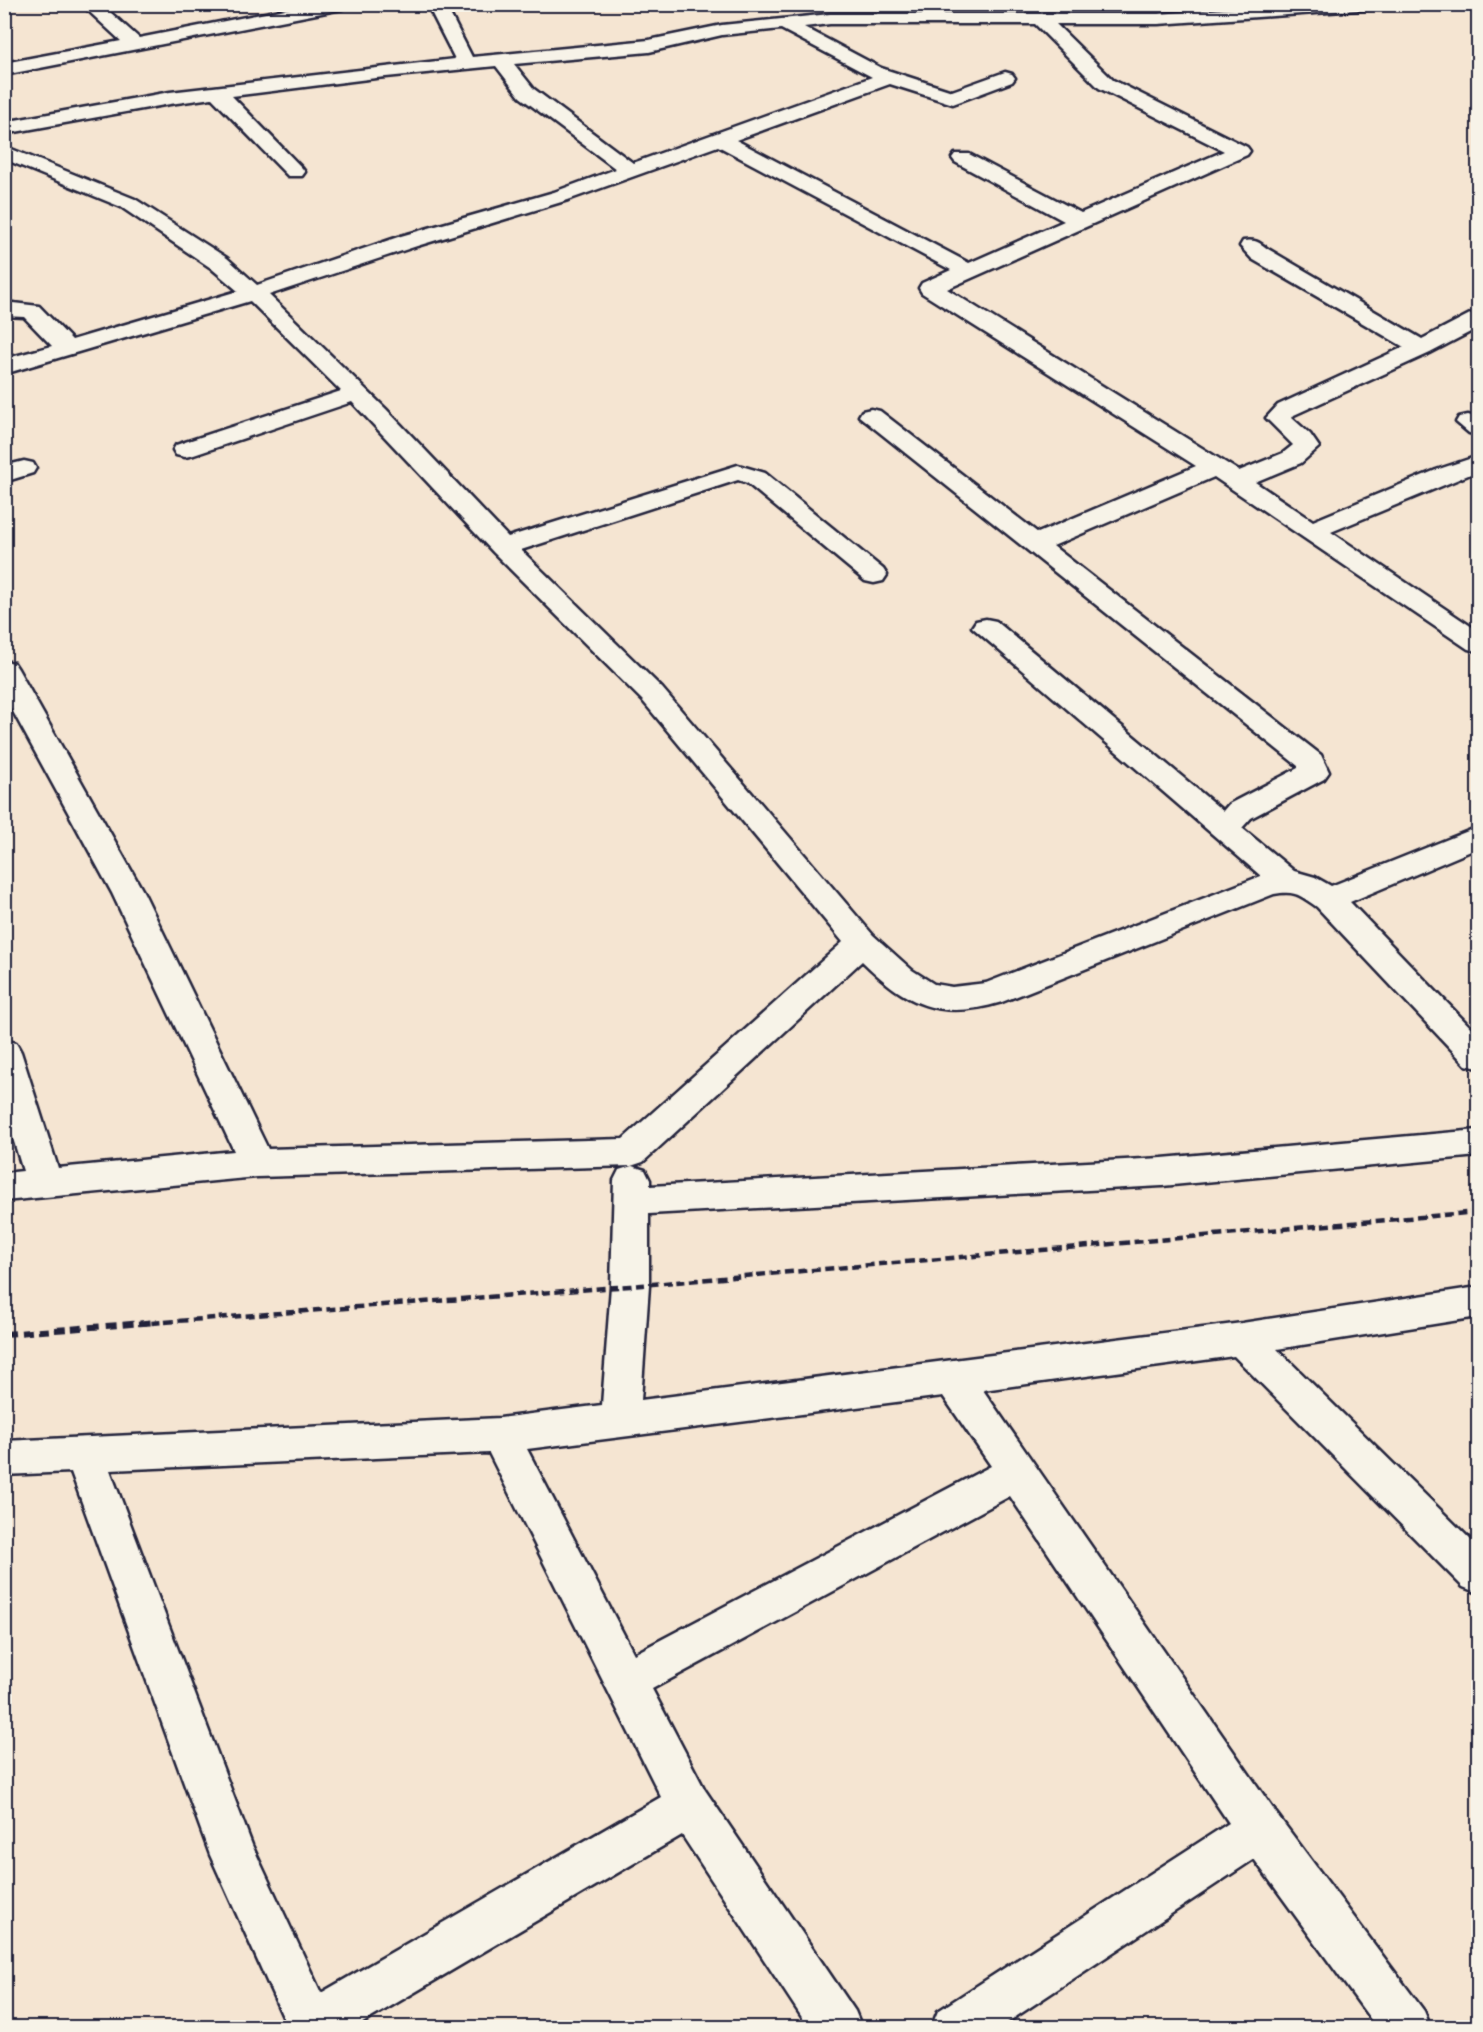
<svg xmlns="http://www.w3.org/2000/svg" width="1483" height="2032" font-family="'Gochi Hand',sans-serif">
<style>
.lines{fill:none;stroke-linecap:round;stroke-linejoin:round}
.street-casing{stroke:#22223b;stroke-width:5}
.street{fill:#f7f3e8;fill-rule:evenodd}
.rail-far1{stroke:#22223b;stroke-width:4.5;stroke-dasharray:9 4.5;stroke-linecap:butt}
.rail{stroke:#22223b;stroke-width:6;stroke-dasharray:11 6;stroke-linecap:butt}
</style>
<rect width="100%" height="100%" fill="#f5e5d2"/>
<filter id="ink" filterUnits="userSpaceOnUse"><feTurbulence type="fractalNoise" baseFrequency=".0167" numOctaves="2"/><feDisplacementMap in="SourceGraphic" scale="12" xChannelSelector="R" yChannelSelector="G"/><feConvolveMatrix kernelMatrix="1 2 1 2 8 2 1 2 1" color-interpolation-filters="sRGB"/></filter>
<g filter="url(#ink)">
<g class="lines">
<defs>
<g id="street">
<polygon points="81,4 101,4 139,38 311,4 351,4 342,9 4,75 4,63 121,41"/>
<path d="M427,4H445L472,57L649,40L722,25L830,14H1158L1288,4H1381L1372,9L1158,24H1056L1113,80L1247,147L1250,151L1247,155L947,289L1239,471L1283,453L1293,445L1266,418L1278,405L1404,347L1252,259L1240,246L1243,241C1255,239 1259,242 1268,249L1422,339L1470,314L1478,312V328L1430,353L1294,415L1292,418L1310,434L1319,447L1301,463L1255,482L1313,521L1436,470L1478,456V471L1331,532L1478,631V651L1468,649L1214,477L1053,546L1321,755L1329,772L1324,779L1251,818L1242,828L1294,871L1315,877L1331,886L1478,827V848L1350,902L1478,1035V1068L1466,1065L1317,907C1300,895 1295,890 1274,894L1002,1002C939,1021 907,1005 862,961L643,1162L631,1166L257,1177L4,1201V1173L23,1171L4,1109V1040L16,1043L21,1052L58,1168L234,1151L112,893L4,695V661L14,663L18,669L144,893L268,1149L623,1139L843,942L642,700L494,553L352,402L194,455L185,457L176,455L173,450L176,445L341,391L250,301L4,374V359L52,346L24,317L4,316V302L39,306L72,340L238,291L211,268L121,207L4,159V146L135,199L227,258L257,285L401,236L554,192L616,169L520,97L496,66L376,78L232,96L302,168L305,172L302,176H288L212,98L170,104L4,134V122L170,92L455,59ZM830,24H1035L1099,88L1224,151L1081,213L969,154H955L952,158L955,162L1064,221L969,263L736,140L890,84L953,104L1012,82L1015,78L1012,74L1005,72L952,91L881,68L804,27ZM781,29L872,77L633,163L534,89L514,64L649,52L722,35ZM718,146L951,270L922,283L919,288L922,293L1196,466L1038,533L880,411L871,409L862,411L859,416L1298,766V768L1229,804L1223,811L996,621L986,619L976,621L972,627L1261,876L986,983L952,987L934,984L912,970L873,935L662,688L521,550L738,480L747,483L865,581L874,583L883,581L887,575L883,569L765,473L738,465L508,537L386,409L269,295L417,246L568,200Z"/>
<polygon points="1468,415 1478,418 1478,435 1469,433 1456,422 1459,417"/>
<polygon points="24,461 33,463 36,468 33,473 4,482 4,466"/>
<path d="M1478,1130V1156L1162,1186L649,1214V1286L641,1400L1242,1323L1478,1287V1317L1277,1349L1478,1547V1593L1463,1587L1234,1356L983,1390L1276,1813L1424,2011L1431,2028H1377L1254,1859L999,2028H931L938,2011L1229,1823L1010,1496L652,1689L705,1790L855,2011L862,2028H809L682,1835L354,2028H288L210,1855L71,1472L4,1475V1441L500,1418L602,1405L611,1286L614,1180L619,1170L632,1166L645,1170L650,1180V1186L1162,1158ZM943,1396L991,1466L634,1654L527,1449ZM489,1453L661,1797L321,1993L252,1845L110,1470Z"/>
</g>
</defs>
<use href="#street" class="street-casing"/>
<use href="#street" class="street"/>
<polyline class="rail-far1" points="138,1324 630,1286 1478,1212"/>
<polyline class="rail" points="4,1334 157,1322"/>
</g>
</g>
<rect width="1483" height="2032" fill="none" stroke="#f7f3e8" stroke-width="24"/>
<rect x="12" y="12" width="1459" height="2008" fill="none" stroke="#22223b" stroke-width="2" filter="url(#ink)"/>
</svg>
